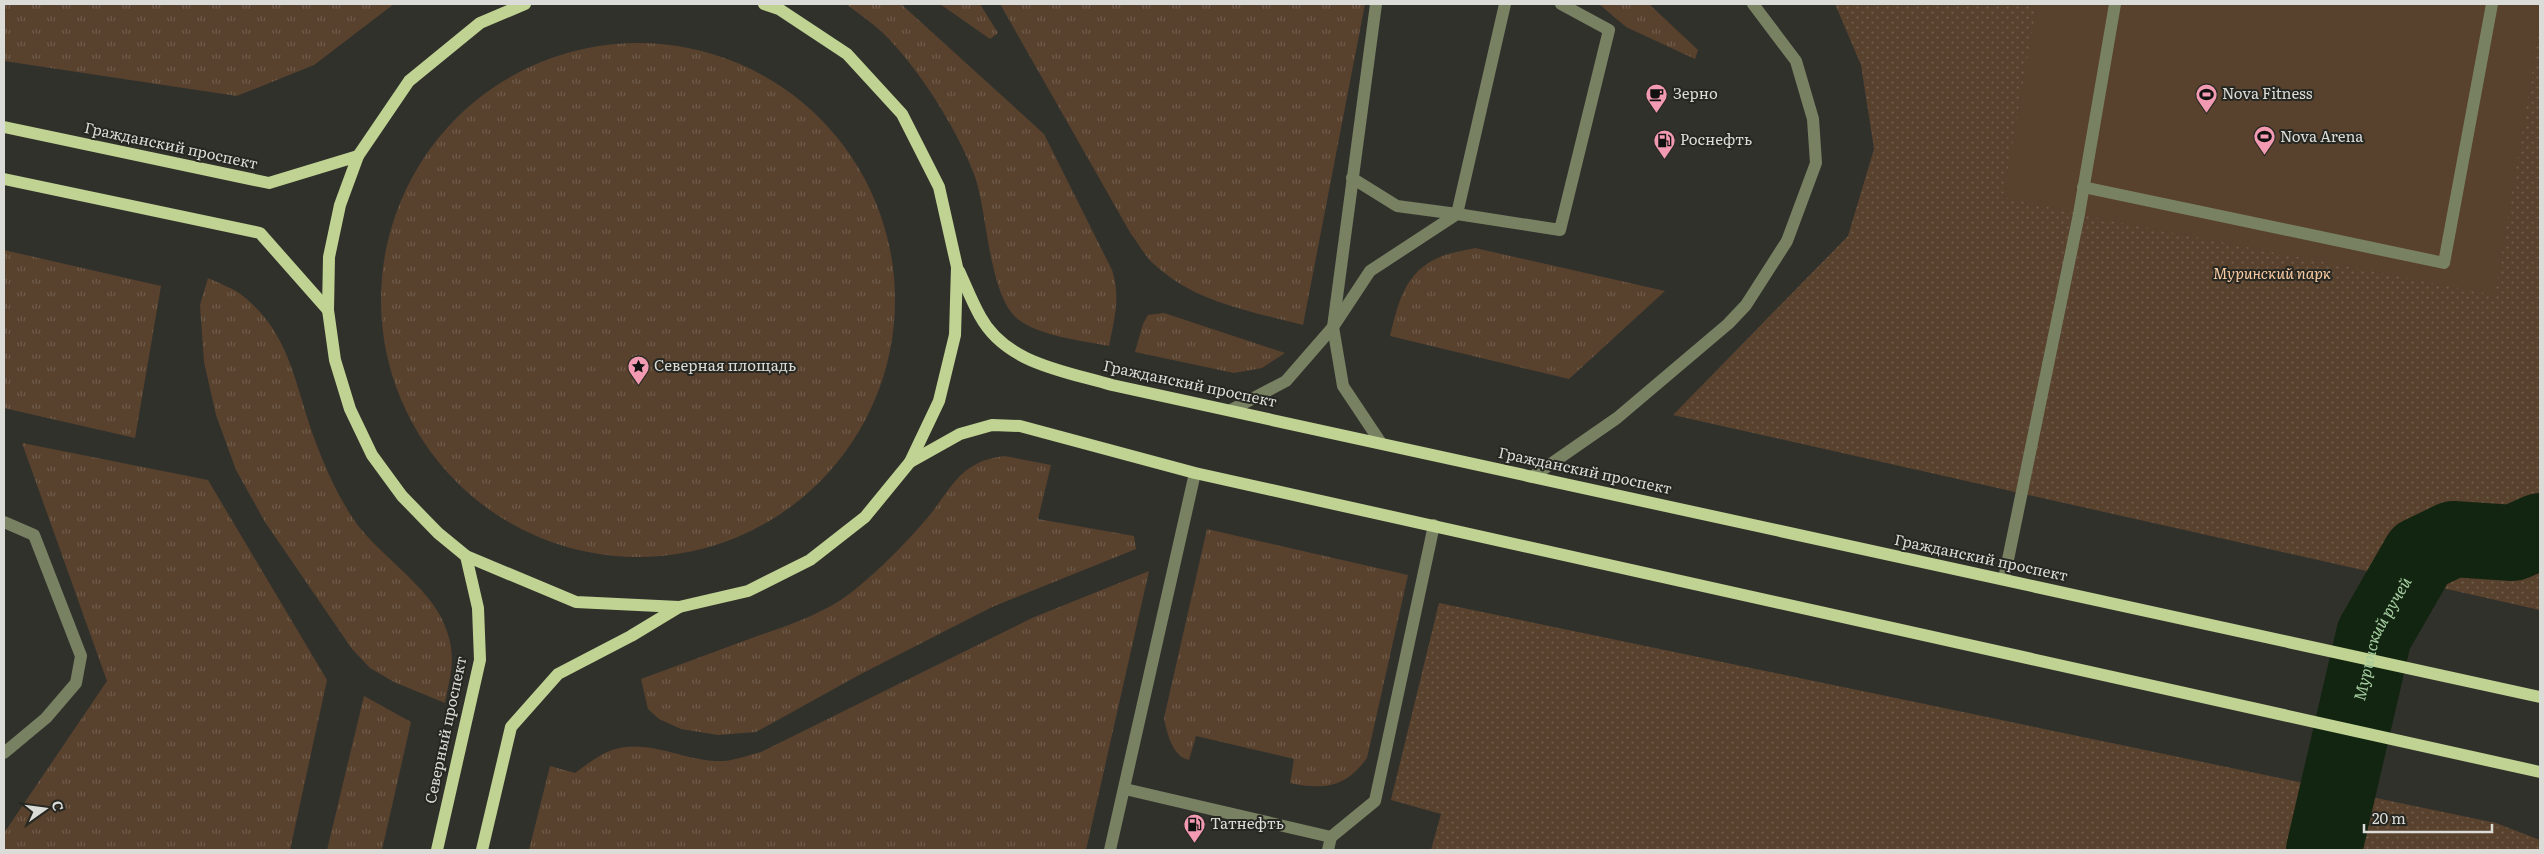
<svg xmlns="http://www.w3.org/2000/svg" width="2544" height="854" font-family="Literata,serif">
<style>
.grass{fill:url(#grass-tufts)}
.park{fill:url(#park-dots)}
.pitch{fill:#58412d}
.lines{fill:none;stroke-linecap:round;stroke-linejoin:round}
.river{stroke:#122510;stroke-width:76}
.minor{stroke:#788263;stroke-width:12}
.major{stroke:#c0d392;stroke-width:12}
.labels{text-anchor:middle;stroke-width:4;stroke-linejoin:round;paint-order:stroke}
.poi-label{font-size:15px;fill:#dbdbd8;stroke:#272722;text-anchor:start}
.street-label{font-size:15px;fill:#dbdbd8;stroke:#272722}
.park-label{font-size:15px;font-style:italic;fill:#facba2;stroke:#272722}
.water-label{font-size:16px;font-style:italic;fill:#a5cda0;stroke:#272722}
</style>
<defs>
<pattern id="grass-tufts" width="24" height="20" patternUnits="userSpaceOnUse" patternTransform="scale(1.25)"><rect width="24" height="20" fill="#58412d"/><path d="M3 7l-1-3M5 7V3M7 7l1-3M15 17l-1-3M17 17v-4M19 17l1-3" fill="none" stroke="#6f5c4b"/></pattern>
<pattern id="park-dots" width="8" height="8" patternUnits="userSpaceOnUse" patternTransform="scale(1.25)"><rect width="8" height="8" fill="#58412d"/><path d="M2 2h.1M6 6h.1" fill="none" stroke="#6f5c4b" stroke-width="1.8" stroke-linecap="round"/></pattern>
</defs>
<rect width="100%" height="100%" fill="#31312c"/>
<g class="grass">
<polygon points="4,4 394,4 314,65 237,96 4,61"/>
<path d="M846,4H901L1044,134L1112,270C1121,297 1114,320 1109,346C1083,341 1040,336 1019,320C988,297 988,211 974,174C956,127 918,67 882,32C871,22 858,13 846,4Z"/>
<polygon points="940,4 980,4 998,33 990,39"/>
<path d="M1000,4H1365L1303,325C1251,311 1196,303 1155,265C1145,257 1139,244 1131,234Z"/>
<polygon points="1599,4 1649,4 1698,50 1695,59 1626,27"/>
<circle cx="638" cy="300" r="257"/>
<path d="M1475,248L1665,291L1569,379L1390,336C1398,303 1405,271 1440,257C1451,252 1463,251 1475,248Z"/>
<polygon points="4,250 161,286 135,438 4,408"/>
<path d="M208,278C218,283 230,287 239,293C289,330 294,381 313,435C324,465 336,493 354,520C379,556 430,586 445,626C457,657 451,671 445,703L394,682L370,668L352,649L265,522L236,470L216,415L204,362L200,305Z"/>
<polygon points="1164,313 1285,353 1262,368 1234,373 1135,352 1143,324 1148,315"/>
<polygon points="22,443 208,480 327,680 290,850 4,850 4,833 107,681"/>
<path d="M1005,456L1051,465L1038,519L1134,536L1136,549L992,607L859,675L756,732L718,735L681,729L659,719L648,709L641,679C678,665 715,652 752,638C789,625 828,613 858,587C881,568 903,546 923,523C951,492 957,461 1005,456Z"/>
<path d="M1207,529L1408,575L1367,758C1345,788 1324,790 1290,783L1294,759L1196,736L1189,760C1172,756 1167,733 1164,718Z"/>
<path d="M1149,571L1086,850H529L550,766L575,773C585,766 596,757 607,752C646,735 684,763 724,761C736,760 749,755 761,752L1032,618Z"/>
<polygon points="364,696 411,722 382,850 327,850"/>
</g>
<g class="park">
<polygon points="1835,4 2540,4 2540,610 1673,415 1848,236 1874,149 1861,65"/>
<polygon points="1439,603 2496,823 2540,840 2540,850 1431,850 1441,814 1391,800"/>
</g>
<polygon class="pitch" points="2037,4 2540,4 2540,25 2495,295 2112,221 2003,197"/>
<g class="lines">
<path class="river" id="s1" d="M2324,850L2374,635L2420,555L2453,539L2513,543L2540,531"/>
<g class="minor">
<polyline points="1376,4 1333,327 1343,386 1381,443"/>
<polyline points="1352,178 1397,206 1457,214 1505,4"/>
<polyline points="2083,187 2444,263 2492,4"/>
<polyline points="1231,410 1286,381 1333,327 1370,271 1457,214 1560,230 1609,30 1561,4"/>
<polyline points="1532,477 1617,418 1728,324 1746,305 1787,241 1816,163 1813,119 1796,61 1753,4"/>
<polyline points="4,522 34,535 81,656 76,683 46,718 4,753"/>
<polyline points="2004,579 2079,214 2115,4"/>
<polyline points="1125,789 1331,837"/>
<polyline points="1110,850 1195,473"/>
<polyline points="1328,850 1331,837 1375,801 1434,525"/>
</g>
<g class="major">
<polyline points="525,4 480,23 409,81 358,156 340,205 329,257 328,310 335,360 350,409 372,455 402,496 438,533 466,556 576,602 679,607 748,591 810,560 865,517 910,462 939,401 955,335 957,267 939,187 902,114 847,54 779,9 764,4"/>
<polyline points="4,127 269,183 358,156"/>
<polyline points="4,179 260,233 328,310"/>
<path d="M959,271C966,286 972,302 980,316C1006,364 1065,371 1112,385L2540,697"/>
<polyline points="910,462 960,434 992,425 1020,426 1195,473 2540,772"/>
<polyline points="437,850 480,660 478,608 466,556"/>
<polyline points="482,850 511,727 558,674 631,636 679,607"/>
</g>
</g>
<defs>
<symbol id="cafe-pin" viewBox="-11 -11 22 30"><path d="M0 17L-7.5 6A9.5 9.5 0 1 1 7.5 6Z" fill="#f19ab1" stroke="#272722"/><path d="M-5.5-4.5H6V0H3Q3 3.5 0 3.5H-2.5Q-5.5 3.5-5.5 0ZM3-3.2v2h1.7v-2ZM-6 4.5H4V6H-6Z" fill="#111"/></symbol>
<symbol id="stadium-pin" viewBox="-11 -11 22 30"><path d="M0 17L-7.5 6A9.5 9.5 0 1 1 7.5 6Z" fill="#f19ab1" stroke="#272722"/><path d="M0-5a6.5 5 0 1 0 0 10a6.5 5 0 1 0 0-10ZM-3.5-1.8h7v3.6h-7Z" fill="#111"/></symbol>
<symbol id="fuel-pin" viewBox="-11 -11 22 30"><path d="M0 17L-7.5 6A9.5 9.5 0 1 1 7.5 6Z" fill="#f19ab1" stroke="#272722"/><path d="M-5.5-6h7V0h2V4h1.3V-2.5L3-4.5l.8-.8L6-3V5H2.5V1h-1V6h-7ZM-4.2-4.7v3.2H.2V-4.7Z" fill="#111"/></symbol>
<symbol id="sight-pin" viewBox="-11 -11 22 30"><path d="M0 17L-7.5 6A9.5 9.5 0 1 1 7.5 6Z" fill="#f19ab1" stroke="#272722"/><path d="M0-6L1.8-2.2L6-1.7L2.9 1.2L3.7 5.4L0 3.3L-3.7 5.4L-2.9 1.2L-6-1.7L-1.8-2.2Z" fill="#111"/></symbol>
</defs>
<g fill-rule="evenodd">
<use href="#cafe-pin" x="1644" y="82" width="25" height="34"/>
<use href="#stadium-pin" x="2194" y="82" width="25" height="34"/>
<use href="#stadium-pin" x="2252" y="124" width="25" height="34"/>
<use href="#fuel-pin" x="1652" y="128" width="25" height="34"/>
<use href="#sight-pin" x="626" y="354" width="25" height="34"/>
<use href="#fuel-pin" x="1182" y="812" width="25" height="34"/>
</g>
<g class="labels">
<g class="poi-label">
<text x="1673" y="99">Зерно</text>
<text x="2222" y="99">Nova Fitness</text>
<text x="2280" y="142">Nova Arena</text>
<text x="1680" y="145">Роснефть</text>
<text x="654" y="371">Северная площадь</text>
<text x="1210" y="829">Татнефть</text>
</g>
<g class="street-label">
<text transform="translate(171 146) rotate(12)" y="5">Гражданский проспект</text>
<text transform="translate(1190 384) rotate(12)" y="5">Гражданский проспект</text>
<text transform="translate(1585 471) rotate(12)" y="5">Гражданский проспект</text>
<text transform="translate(1981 558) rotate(12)" y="5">Гражданский проспект</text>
<text transform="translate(446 730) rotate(-78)" y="5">Северный проспект</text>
</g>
<g class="park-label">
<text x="2272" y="279">Муринский парк</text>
</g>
<g class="water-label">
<text dy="6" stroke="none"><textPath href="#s1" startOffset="220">Муринский ручей</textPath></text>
</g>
</g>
<rect width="2544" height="854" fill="none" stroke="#dbdbd8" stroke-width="10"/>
<g transform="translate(45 809) rotate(76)" stroke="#272722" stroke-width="4" paint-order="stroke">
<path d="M0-4L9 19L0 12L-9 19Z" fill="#dbdbd8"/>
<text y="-8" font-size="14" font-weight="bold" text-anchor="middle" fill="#dbdbd8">С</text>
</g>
<path d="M2364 824v8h128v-8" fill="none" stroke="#dbdbd8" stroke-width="2.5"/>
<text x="2372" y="824" font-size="15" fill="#dbdbd8" stroke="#272722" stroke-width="4" paint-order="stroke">20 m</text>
</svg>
